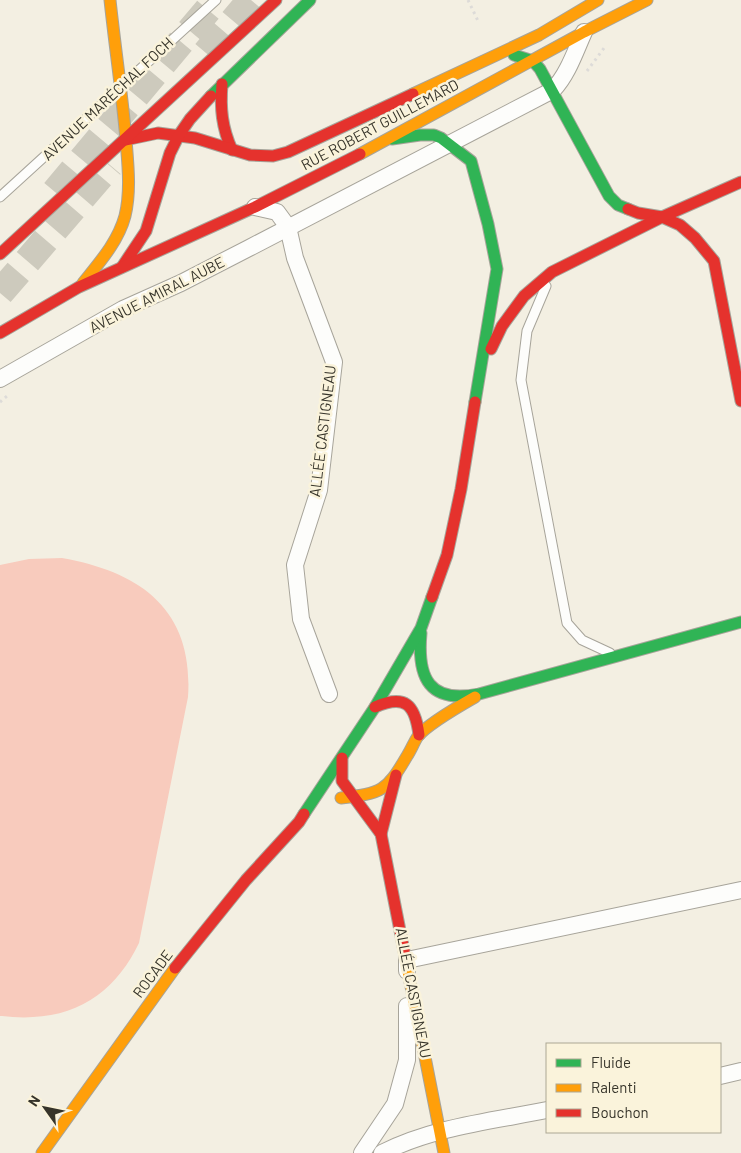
<svg xmlns="http://www.w3.org/2000/svg" width="741" height="1153" font-family="Barlow,sans-serif">
<style>
.green{fill:#f8cbbd}
.lines{fill:none;stroke-linecap:round;stroke-linejoin:round}
.highway-tunnel{stroke:#cdcabd;stroke-width:28;stroke-dasharray:28 14;stroke-linecap:butt}
.lane-casing{stroke:#a7a49a;stroke-width:11}
.street-casing{stroke:#a7a49a;stroke-width:18}
.fast-casing{stroke:#a7a49a;stroke-width:13}
.slow-casing{stroke:#a7a49a;stroke-width:13}
.jam-casing{stroke:#a7a49a;stroke-width:13}
.path{stroke:#dddbd8;stroke-width:3;stroke-dasharray:2.5 4;stroke-linecap:butt}
.lane{stroke:#fdfdfb;stroke-width:9}
.street{stroke:#fdfdfb;stroke-width:16}
.fast{stroke:#30b455;stroke-width:11}
.slow{stroke:#ff9f0a;stroke-width:11}
.jam{stroke:#e5322d;stroke-width:11}
.labels{text-anchor:middle;stroke-width:5;stroke-linejoin:round;paint-order:stroke}
.street-label{font-size:15px;fill:#36342a;stroke:#faf3db}
</style>
<rect width="100%" height="100%" fill="#f3efe2"/>
<path class="green" d="M62,558C141,572 194,610 188,697L139,943C118,987 83,1015 33,1017C23,1018 12,1017 2,1016H0V565L29,559Z"/>
<g class="lines">
<g class="highway-tunnel">
<polyline points="206,53 251,0"/>
<polyline points="55,192 216,0"/>
<polyline points="0,293 110,165"/>
</g>
<defs>
<g id="lane">
<polyline points="0,197 216,0"/>
<polyline points="546,286 527,331 521,380 567,623 582,640 610,653"/>
</g>
<g id="street">
<polyline points="255,207 277,212 288,227 295,258 334,362 319,490 295,565 301,619 329,694"/>
<path d="M0,379L123,309L181,283L249,248L553,90C568,74 575,52 584,32"/>
<polyline points="407,971 407,960 741,890"/>
<polyline points="720,1076 741,1071"/>
<polyline points="362,1153 395,1104 407,1060 407,1006"/>
<path d="M382,1153C433,1127 492,1121 547,1110"/>
</g>
<g id="fast">
<polyline points="514,55 533,61 540,69 609,196 618,205 628,209"/>
<polyline points="211,96 310,0"/>
<polyline points="392,139 420,135 434,135 441,138 471,161 488,224 497,269 475,402"/>
<path d="M421,633C417,678 429,704 479,694L741,622"/>
<polyline points="304,814 375,707 421,628 432,597"/>
</g>
<g id="slow">
<polyline points="413,94 539,35 598,0"/>
<polyline points="360,154 584,32 647,0"/>
<path d="M83,283C99,263 118,242 125,216C131,191 128,165 126,140C122,93 115,47 110,0"/>
<path d="M341,798C382,793 386,792 407,756C411,750 414,742 418,736C428,724 461,705 475,697"/>
<polyline points="406,961 444,1153"/>
<polyline points="42,1153 175,968"/>
</g>
<g id="jam">
<path d="M222,84C220,108 222,128 232,150"/>
<polyline points="125,140 158,133 195,138 250,155 273,156 288,152 413,94"/>
<polyline points="628,209 638,213 662,217 680,225 695,238 714,261 741,401"/>
<polyline points="0,254 276,0"/>
<polyline points="122,267 146,231 170,153 179,135 190,119 211,96"/>
<polyline points="0,333 79,287 255,207 360,154"/>
<polyline points="491,349 502,326 524,296 552,272 662,217 741,182"/>
<polyline points="432,597 447,555 461,489 475,402"/>
<path d="M375,707C405,694 415,704 419,735"/>
<polyline points="342,758 342,781 381,834 406,961"/>
<polyline points="381,834 396,775"/>
<polyline points="175,968 246,880 299,822 304,814"/>
</g>
</defs>
<use href="#lane" class="lane-casing"/>
<use href="#street" class="street-casing"/>
<use href="#fast" class="fast-casing"/>
<use href="#slow" class="slow-casing"/>
<use href="#jam" class="jam-casing"/>
<g class="path">
<polyline points="468,0 479,23"/>
<polyline points="587,71 604,48"/>
<polyline points="0,402 7,396"/>
</g>
<use href="#lane" class="lane"/>
<use href="#street" class="street"/>
<use href="#fast" class="fast"/>
<use href="#slow" class="slow"/>
<use href="#jam" class="jam"/>
</g>
<g class="labels">
<g class="street-label">
<text transform="translate(108 99) rotate(-43)" y="5">AVENUE MARÉCHAL FOCH</text>
<text transform="translate(380 125) rotate(-28)" y="5">RUE ROBERT GUILLEMARD</text>
<text transform="translate(157 295) rotate(-27)" y="5">AVENUE AMIRAL AUBE</text>
<text transform="translate(323 431) rotate(-83)" y="5">ALLÉE CASTIGNEAU</text>
<text transform="translate(153 974) rotate(-53)" y="5">ROCADE</text>
<text transform="translate(413 993) rotate(79)" y="5">ALLÉE CASTIGNEAU</text>
</g>
</g>
<rect x="546" y="1043" width="175" height="90" fill="#faf3db" stroke="#aca794"/>
<rect x="556" y="1059" width="25" height="8" fill="#30b455" stroke="#aca794"/>
<text x="591" y="1068" font-size="15" fill="#36342a">Fluide</text>
<rect x="556" y="1084" width="25" height="8" fill="#ff9f0a" stroke="#aca794"/>
<text x="591" y="1093" font-size="15" fill="#36342a">Ralenti</text>
<rect x="556" y="1109" width="25" height="8" fill="#e5322d" stroke="#aca794"/>
<text x="591" y="1118" font-size="15" fill="#36342a">Bouchon</text>
<g transform="translate(45 1108) rotate(303)" stroke="#faf3db" stroke-width="4" paint-order="stroke">
<path d="M0-4L9 19L0 12L-9 19Z" fill="#36342a"/>
<text y="-8" font-size="14" font-weight="bold" text-anchor="middle" fill="#36342a">N</text>
</g>
</svg>
